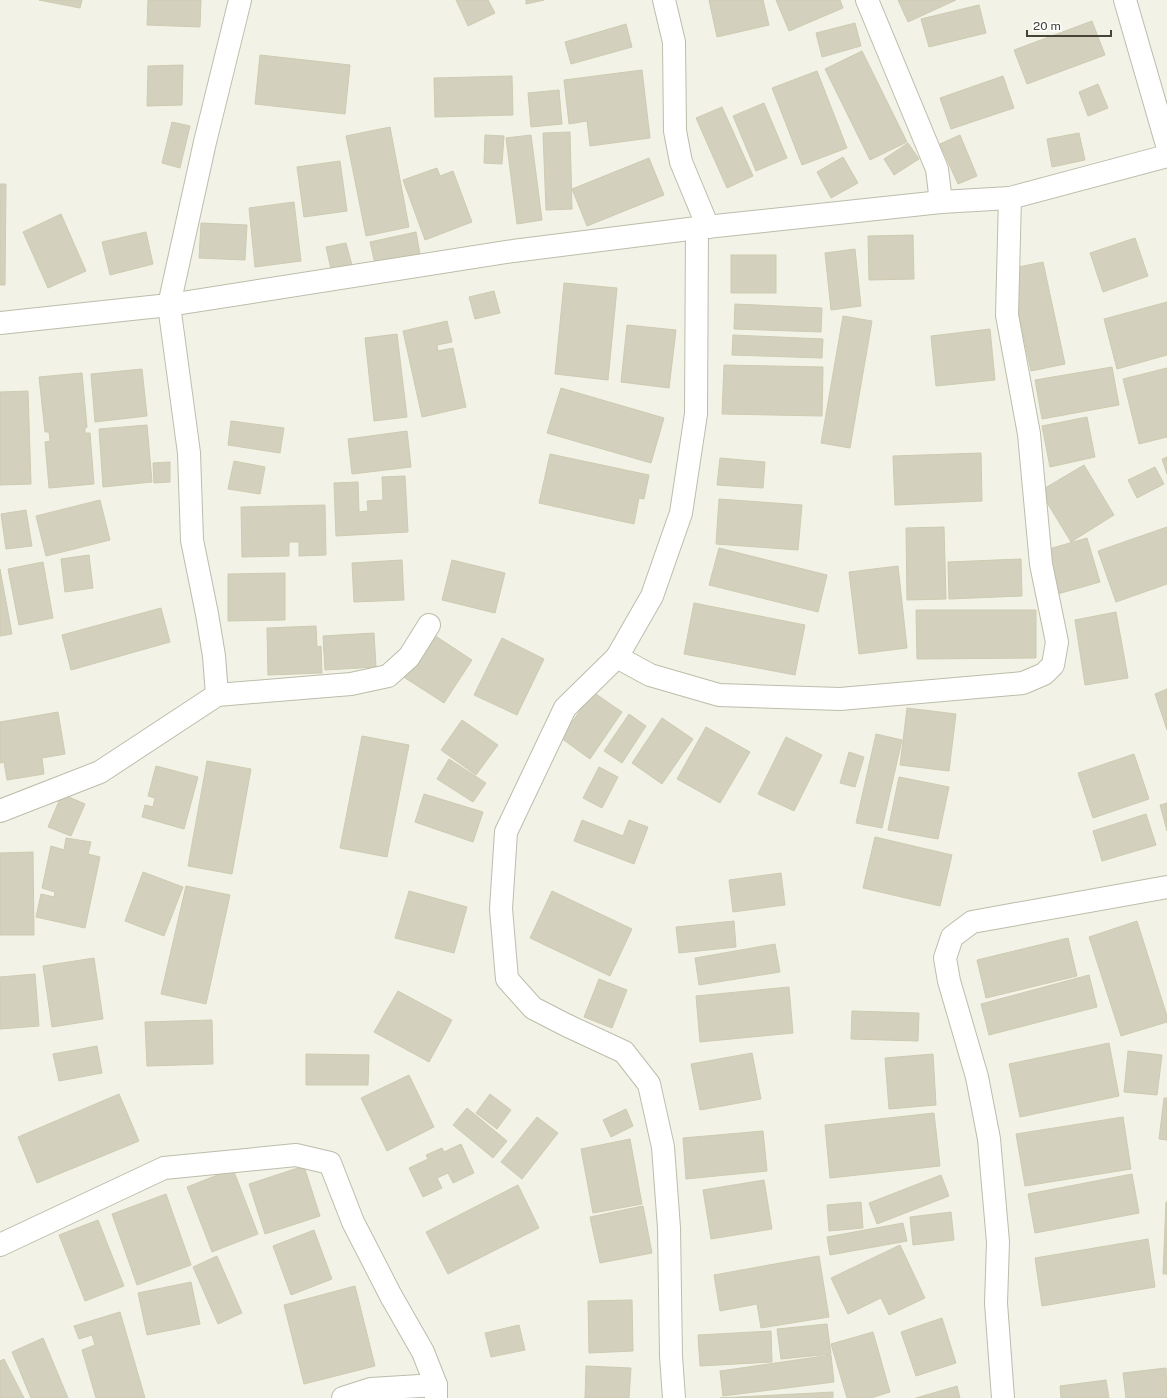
<svg xmlns="http://www.w3.org/2000/svg" width="1167" height="1398" font-family="'Public Sans',sans-serif">
<style>
.building{fill:#d3d1bd;stroke:#cecbb1}
.lines{fill:none;stroke-linecap:round;stroke-linejoin:round}
.minor-casing{stroke:#bdbdaa;stroke-width:24}
.minor{stroke:#fff;stroke-width:22}
</style>
<rect width="100%" height="100%" fill="#f2f2e7"/>
<g class="building">
<polygon points="39,0 82,0 80,8"/>
<polygon points="148,0 201,0 200,27 147,25"/>
<polygon points="456,0 488,0 495,13 468,26"/>
<polygon points="526,0 544,0 526,4"/>
<polygon points="709,0 763,0 769,25 717,37"/>
<polygon points="776,0 840,0 843,8 789,31"/>
<polygon points="898,0 956,0 908,22"/>
<polygon points="979,5 986,33 929,47 921,19"/>
<polygon points="1092,21 1105,55 1027,84 1014,50"/>
<polygon points="855,23 861,46 822,57 816,33"/>
<polygon points="626,24 632,47 571,64 565,42"/>
<polygon points="862,51 907,142 870,160 825,69"/>
<polygon points="260,55 350,65 345,114 255,104"/>
<polygon points="183,65 182,105 147,106 148,66"/>
<polygon points="642,70 650,138 590,146 587,121 569,124 564,80"/>
<polygon points="817,71 847,148 802,165 772,88"/>
<polygon points="512,76 513,115 435,117 434,78"/>
<polygon points="1003,76 1014,108 951,129 940,98"/>
<polygon points="1098,84 1108,108 1088,116 1079,92"/>
<polygon points="559,90 562,124 531,127 528,93"/>
<polygon points="764,103 787,158 756,171 733,116"/>
<polygon points="722,107 753,176 727,188 696,118"/>
<polygon points="172,122 190,126 180,168 162,163"/>
<polygon points="390,127 409,227 366,236 346,136"/>
<polygon points="570,132 572,209 546,210 543,133"/>
<polygon points="1079,133 1085,160 1052,167 1047,139"/>
<polygon points="485,135 504,136 502,164 484,163"/>
<polygon points="531,135 542,220 517,224 506,138"/>
<polygon points="960,135 977,176 958,184 940,144"/>
<polygon points="908,143 919,159 894,175 884,159"/>
<polygon points="843,157 858,183 831,198 817,172"/>
<polygon points="649,158 664,195 587,226 572,189"/>
<polygon points="340,161 347,211 304,217 297,167"/>
<polygon points="437,168 440,176 453,171 472,222 425,240 403,180"/>
<polygon points="0,184 6,184 5,285 0,285"/>
<polygon points="294,202 301,261 255,267 249,208"/>
<polygon points="61,214 86,271 48,288 23,232"/>
<polygon points="201,223 247,225 245,260 199,258"/>
<polygon points="146,232 153,264 110,275 102,242"/>
<polygon points="416,232 420,254 375,264 370,242"/>
<polygon points="913,235 914,279 869,280 868,236"/>
<polygon points="1135,238 1148,276 1103,292 1090,253"/>
<polygon points="346,243 352,265 331,269 326,247"/>
<polygon points="855,249 861,306 831,310 825,253"/>
<rect x="731" y="255" width="45" height="38"/>
<polygon points="1043,262 1065,364 1031,371 1009,269"/>
<polygon points="564,283 617,288 608,380 555,374"/>
<polygon points="494,291 500,313 475,319 469,297"/>
<polygon points="1167,302 1167,355 1117,369 1104,319"/>
<polygon points="735,304 822,308 821,332 734,329"/>
<polygon points="843,316 872,321 850,448 821,443"/>
<polygon points="447,321 452,342 437,345 438,351 453,348 466,407 422,417 403,331"/>
<polygon points="627,325 676,330 669,388 621,382"/>
<polygon points="990,329 995,380 936,386 931,336"/>
<polygon points="397,334 407,417 374,421 365,338"/>
<polygon points="733,335 823,339 822,358 732,355"/>
<polygon points="724,365 823,367 822,416 722,414"/>
<polygon points="1112,367 1119,405 1042,419 1035,380"/>
<polygon points="1167,368 1167,437 1139,444 1123,379"/>
<polygon points="142,369 147,416 95,422 91,374"/>
<polygon points="82,373 87,427 85,428 85,433 90,433 94,484 49,488 45,442 50,441 49,432 45,432 39,377"/>
<polygon points="561,388 664,418 651,463 547,433"/>
<polygon points="28,391 31,484 0,485 0,392"/>
<polygon points="1087,417 1095,457 1050,467 1042,426"/>
<polygon points="231,421 284,428 280,453 228,445"/>
<polygon points="147,425 152,482 103,487 99,429"/>
<polygon points="407,431 411,467 352,474 348,439"/>
<polygon points="981,453 982,501 895,505 893,456"/>
<polygon points="550,454 649,475 644,499 639,498 634,524 539,503"/>
<polygon points="1167,457 1167,474 1162,459"/>
<polygon points="720,458 765,462 763,488 717,485"/>
<polygon points="234,461 265,467 260,494 228,489"/>
<polygon points="170,462 170,482 154,483 153,463"/>
<polygon points="1084,465 1114,515 1071,542 1040,491"/>
<polygon points="1155,467 1164,484 1137,498 1128,480"/>
<polygon points="405,476 408,532 336,536 334,483 358,482 359,512 368,511 367,501 383,500 382,477"/>
<polygon points="719,499 802,505 798,550 716,544"/>
<polygon points="100,500 110,540 46,556 36,516"/>
<polygon points="325,505 326,555 299,556 299,542 289,542 289,556 242,557 241,507"/>
<polygon points="26,510 32,546 6,549 1,514"/>
<polygon points="944,527 946,599 907,600 906,528"/>
<polygon points="1167,527 1167,584 1116,602 1098,551"/>
<polygon points="1087,538 1100,582 1054,595 1042,551"/>
<polygon points="719,548 827,575 818,612 709,585"/>
<polygon points="89,555 93,588 65,592 61,559"/>
<polygon points="1021,559 1022,596 949,599 948,562"/>
<polygon points="402,560 404,600 354,602 352,563"/>
<polygon points="452,560 505,573 495,613 442,600"/>
<polygon points="43,562 53,618 19,625 8,569"/>
<polygon points="898,566 907,648 859,654 849,572"/>
<polygon points="0,569 12,634 0,636"/>
<polygon points="285,573 285,620 228,621 228,574"/>
<polygon points="694,603 805,625 795,675 684,654"/>
<polygon points="161,608 170,642 71,670 62,635"/>
<polygon points="916,610 1036,610 1036,658 917,659"/>
<polygon points="1116,612 1128,678 1085,685 1075,620"/>
<polygon points="316,626 317,647 321,646 322,673 268,675 267,628"/>
<polygon points="374,633 376,667 325,670 323,636"/>
<polygon points="431,633 472,660 444,703 402,676"/>
<polygon points="502,638 544,659 517,715 474,695"/>
<polygon points="1167,689 1167,730 1155,694"/>
<polygon points="593,692 622,712 590,759 561,738"/>
<polygon points="907,708 956,714 949,771 900,765"/>
<polygon points="58,712 65,754 42,758 44,774 7,780 4,762 0,763 0,722"/>
<polygon points="629,714 646,726 622,763 604,751"/>
<polygon points="662,718 693,739 662,784 632,763"/>
<polygon points="462,720 498,745 476,775 441,750"/>
<polygon points="706,727 750,752 720,803 677,779"/>
<polygon points="876,734 902,740 882,828 856,823"/>
<polygon points="362,736 409,745 387,857 340,848"/>
<polygon points="786,737 822,755 794,811 758,794"/>
<polygon points="849,752 864,757 855,787 840,783"/>
<polygon points="1134,754 1149,799 1093,818 1078,773"/>
<polygon points="449,759 486,783 473,802 437,779"/>
<polygon points="207,761 251,769 232,874 188,866"/>
<polygon points="156,766 198,777 184,829 142,817 145,805 153,807 155,798 148,796"/>
<polygon points="599,767 618,777 602,808 583,798"/>
<polygon points="899,777 949,787 938,839 888,830"/>
<polygon points="62,794 85,804 71,836 48,827"/>
<polygon points="424,794 483,812 473,842 415,822"/>
<polygon points="1167,803 1167,831 1160,805"/>
<polygon points="1146,814 1156,845 1102,861 1093,831"/>
<polygon points="582,820 623,836 629,820 648,827 634,864 574,841"/>
<polygon points="875,837 952,855 940,906 863,888"/>
<polygon points="66,838 91,842 88,854 100,857 85,928 36,917 41,894 54,897 55,892 42,888 51,846 64,850"/>
<polygon points="33,852 34,935 0,935 0,853"/>
<polygon points="143,872 183,887 164,936 125,921"/>
<polygon points="781,873 785,905 733,912 729,880"/>
<polygon points="186,886 230,895 206,1004 161,994"/>
<polygon points="409,891 467,907 454,953 395,938"/>
<polygon points="552,891 632,929 610,976 530,938"/>
<polygon points="734,921 736,947 679,953 676,927"/>
<polygon points="1137,921 1167,1016 1167,1022 1121,1036 1089,937"/>
<polygon points="1068,938 1077,976 986,998 977,960"/>
<polygon points="775,944 780,972 699,985 695,958"/>
<polygon points="94,958 103,1019 52,1027 43,966"/>
<polygon points="35,974 39,1026 0,1029 0,977"/>
<polygon points="1089,975 1097,1007 989,1035 981,1004"/>
<polygon points="599,979 627,990 612,1028 584,1017"/>
<polygon points="789,987 793,1033 700,1042 696,996"/>
<polygon points="398,991 452,1020 429,1062 374,1032"/>
<polygon points="852,1011 919,1013 918,1041 851,1039"/>
<polygon points="212,1020 213,1064 147,1066 145,1022"/>
<polygon points="1109,1043 1119,1096 1020,1117 1009,1064"/>
<polygon points="97,1046 102,1073 59,1081 53,1054"/>
<polygon points="1128,1051 1162,1055 1157,1095 1124,1092"/>
<polygon points="752,1053 761,1099 700,1110 691,1064"/>
<polygon points="306,1054 369,1055 368,1085 306,1085"/>
<polygon points="933,1054 936,1105 889,1109 885,1058"/>
<polygon points="409,1075 434,1127 387,1151 361,1098"/>
<polygon points="119,1094 139,1141 37,1183 18,1137"/>
<polygon points="490,1094 511,1110 497,1129 476,1113"/>
<polygon points="1164,1098 1167,1098 1167,1140 1159,1139"/>
<polygon points="467,1108 507,1141 493,1158 453,1125"/>
<polygon points="626,1109 633,1126 611,1137 603,1120"/>
<polygon points="934,1113 940,1166 830,1178 825,1125"/>
<polygon points="537,1117 558,1133 522,1179 501,1162"/>
<polygon points="1123,1117 1131,1169 1025,1186 1016,1134"/>
<polygon points="763,1131 767,1171 686,1179 683,1138"/>
<polygon points="630,1139 642,1204 593,1213 581,1149"/>
<polygon points="461,1144 474,1173 453,1183 448,1173 437,1178 442,1188 423,1197 409,1168 428,1159 426,1155 442,1148 444,1152"/>
<polygon points="304,1166 320,1216 265,1234 249,1184"/>
<polygon points="233,1169 258,1234 212,1252 187,1187"/>
<polygon points="1132,1174 1139,1213 1035,1233 1028,1194"/>
<polygon points="941,1175 949,1196 877,1224 869,1203"/>
<polygon points="764,1180 772,1229 711,1239 703,1190"/>
<polygon points="518,1185 539,1228 448,1274 426,1232"/>
<polygon points="166,1194 191,1265 137,1285 112,1214"/>
<polygon points="861,1202 863,1228 829,1231 827,1205"/>
<polygon points="1166,1202 1167,1202 1167,1274 1163,1274"/>
<polygon points="643,1206 652,1253 600,1263 590,1217"/>
<polygon points="951,1212 954,1240 913,1245 910,1217"/>
<polygon points="98,1220 124,1286 85,1301 59,1235"/>
<polygon points="903,1223 907,1241 830,1255 827,1237"/>
<polygon points="314,1230 332,1279 291,1295 273,1246"/>
<polygon points="1148,1239 1155,1287 1042,1306 1035,1258"/>
<polygon points="900,1245 925,1298 889,1315 881,1298 848,1314 831,1278"/>
<polygon points="217,1256 242,1313 218,1324 193,1267"/>
<polygon points="819,1256 829,1317 761,1328 757,1304 720,1311 714,1275"/>
<polygon points="191,1282 200,1324 147,1335 138,1293"/>
<polygon points="355,1286 375,1366 304,1384 284,1305"/>
<polygon points="632,1300 633,1351 589,1353 588,1301"/>
<polygon points="120,1312 145,1398 96,1398 82,1350 95,1345 92,1335 79,1339 74,1326"/>
<polygon points="942,1318 956,1363 916,1376 901,1332"/>
<polygon points="827,1324 831,1354 781,1359 777,1329"/>
<polygon points="519,1325 525,1350 491,1357 485,1333"/>
<polygon points="771,1331 772,1362 700,1366 698,1335"/>
<polygon points="873,1332 890,1392 871,1398 847,1398 831,1344"/>
<polygon points="43,1338 68,1398 31,1398 12,1352"/>
<polygon points="831,1355 834,1382 723,1396 720,1371"/>
<polygon points="4,1359 24,1398 0,1398 0,1361"/>
<polygon points="586,1366 631,1368 629,1398 585,1398"/>
<polygon points="1166,1368 1167,1398 1126,1398 1123,1373"/>
<polygon points="1106,1380 1109,1398 1061,1398 1060,1386"/>
<polygon points="957,1386 960,1398 916,1398"/>
<polygon points="833,1392 833,1398 720,1398"/>
</g>
<g class="lines">
<defs>
<g id="minor">
<polyline points="664,0 674,42 675,131 681,162 708,227"/>
<polyline points="867,0 937,169 941,202"/>
<polyline points="1125,0 1167,145"/>
<polyline points="0,323 169,305 513,251 697,228 941,202 1010,198 1167,156"/>
<polyline points="617,657 650,675 719,695 840,699 1023,683 1044,674 1053,665 1057,642 1041,564 1029,434 1007,315 1010,198"/>
<polyline points="217,695 214,656 207,614 192,540 189,453 169,305 205,142 240,0"/>
<polyline points="0,811 100,772 217,695 351,684 388,676 409,657 429,625"/>
<polyline points="0,1245 164,1168 296,1155 330,1163 353,1222 391,1296 423,1352 436,1385 436,1398"/>
<polyline points="343,1398 371,1389 436,1385"/>
<polyline points="674,1398 671,1356 669,1228 663,1147 649,1084 624,1052 566,1025 533,1008 507,979 501,909 506,832 565,708 617,657 652,596 681,513 696,414 697,228"/>
<polyline points="1003,1398 996,1303 998,1242 989,1139 977,1077 949,981 945,958 952,937 972,922 1167,887"/>
</g>
</defs>
<use href="#minor" class="minor-casing"/>
<use href="#minor" class="minor"/>
</g>
<path d="M1027 30v6h84v-6" fill="none" stroke="#454437" stroke-width="2"/>
<text x="1033" y="30" font-size="12" fill="#454437" stroke="#ffffff" stroke-width="3" paint-order="stroke">20 m</text>
</svg>
